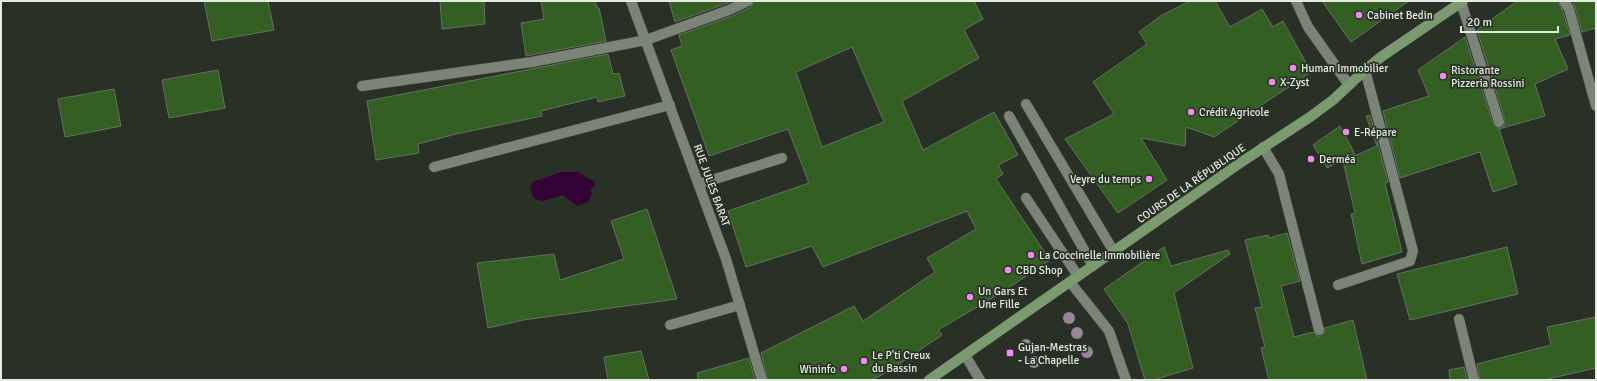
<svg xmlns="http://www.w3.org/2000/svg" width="1597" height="381" font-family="Signika,sans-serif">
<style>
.water{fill:#340336}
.building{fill:#345f22;stroke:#677064;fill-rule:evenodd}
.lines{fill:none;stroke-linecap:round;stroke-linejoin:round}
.lane-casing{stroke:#454b42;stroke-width:11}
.street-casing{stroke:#454b42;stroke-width:11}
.secondary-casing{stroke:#454b42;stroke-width:11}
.lane{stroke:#7a8477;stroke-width:10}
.street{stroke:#7a8477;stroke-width:10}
.secondary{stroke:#7c9a70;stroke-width:10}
.tree{fill:#9a8498}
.poi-dot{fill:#f28af2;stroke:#293126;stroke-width:1.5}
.labels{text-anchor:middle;stroke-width:3.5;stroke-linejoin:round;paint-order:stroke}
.poi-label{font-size:11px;fill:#e5ebe3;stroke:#293126;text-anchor:start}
.street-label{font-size:11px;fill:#e5ebe3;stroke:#293126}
</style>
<rect width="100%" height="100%" fill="#293126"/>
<polygon class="water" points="561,172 578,172 589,179 594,181 595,186 590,189 592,194 588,202 577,206 563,195 543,201 534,199 530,188 533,182"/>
<g class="building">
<polygon points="204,1 268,1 274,30 212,41"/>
<polygon points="440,1 484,1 485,24 442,29"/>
<polygon points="541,1 595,1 597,8 599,8 606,41 526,56 521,23 544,19"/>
<polygon points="669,1 733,1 675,22"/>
<path d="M754,1H974L983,19L964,30L979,58L902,101L923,150L994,112L1018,155L998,165L1003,174L996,179L1050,260L1001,293L938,330L942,335L887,372L872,380H768L761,353L854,306L863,321L935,272L927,258L976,229L967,211L823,267L812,246L746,267L728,211L809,183L788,129L709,156L671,50L682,46L679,35L732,16L751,7ZM852,47L884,122L822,147L796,72Z"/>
<polygon points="1190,1 1215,1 1230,27 1262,9 1273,27 1283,21 1311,72 1214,137 1186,127 1185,146 1141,138 1167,180 1118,213 1065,139 1114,114 1093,82 1147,44 1139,32 1162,15"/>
<polygon points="1322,1 1409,1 1351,42"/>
<polygon points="1517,1 1558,1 1563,12 1570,35 1555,39 1568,69 1535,84 1545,116 1499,129 1517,184 1493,192 1480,152 1400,178 1383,111 1429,96 1418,70 1465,37 1493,124 1498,128 1504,126 1505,120 1477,30"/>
<polygon points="1572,1 1596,1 1596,28 1582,32 1575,7"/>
<polygon points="608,54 613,74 619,73 625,96 598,102 597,97 541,111 542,116 456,134 418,144 419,153 376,160 367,101"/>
<polygon points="218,70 225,108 169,118 162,80"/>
<polygon points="114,89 121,126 65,137 58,99"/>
<polygon points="1370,115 1388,182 1385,183 1402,252 1362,264 1351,214 1355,213 1343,161 1377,146 1366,116"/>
<polygon points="1340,126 1355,154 1327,168 1313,145"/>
<polygon points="647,209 677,299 523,320 488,328 477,263 554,254 560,280 624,259 611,221"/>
<polygon points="1287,233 1300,281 1281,286 1294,337 1313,332 1317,336 1321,336 1325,332 1325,328 1353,320 1367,380 1269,380 1261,348 1265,347 1255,308 1262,307 1245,240 1268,235 1269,238"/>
<polygon points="1164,247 1171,266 1228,250 1230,254 1174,293 1193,368 1153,380 1145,380 1128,324 1104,289"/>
<polygon points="1507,247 1518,294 1410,320 1397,274"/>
<polygon points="1596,317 1596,368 1543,380 1480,380 1477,364 1551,345 1547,327"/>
<polygon points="641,351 649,380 608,380 604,357"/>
<polygon points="749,358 755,380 698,380 697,373"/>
<polygon points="1464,367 1467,380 1450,380 1449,370"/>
</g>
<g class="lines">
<defs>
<g id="lane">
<polyline points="1564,1 1569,9 1596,106"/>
<polyline points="1461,2 1499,122"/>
<polyline points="362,86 532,62 646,40 729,10 748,1"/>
<polyline points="1026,104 1114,252"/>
<polyline points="1009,116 1093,266"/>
<polyline points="1263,147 1279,174 1319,330"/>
<polyline points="434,167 670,105"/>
<polyline points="699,184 782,158"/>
<polyline points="1026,198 1078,276"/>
<polyline points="1338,285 1410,261 1413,251 1365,70"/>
<polyline points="670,325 740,305"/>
</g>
<g id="street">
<polyline points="631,1 726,259 762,380"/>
<polyline points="1296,1 1308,27 1349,85"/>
<polyline points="1070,282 1109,331 1126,380"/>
<polyline points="1459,319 1474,380"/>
<polyline points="965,355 980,380"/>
</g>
<polyline id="secondary" points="929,380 1243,161 1310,117 1333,100 1365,70 1381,57 1463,1"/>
</defs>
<use href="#lane" class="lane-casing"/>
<use href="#street" class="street-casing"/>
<use href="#secondary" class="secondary-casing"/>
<use href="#lane" class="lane"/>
<use href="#street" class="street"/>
<use href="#secondary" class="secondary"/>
</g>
<g class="tree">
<circle cx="1069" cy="318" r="6"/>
<circle cx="1077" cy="333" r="6"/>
<circle cx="1026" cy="345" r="6"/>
<circle cx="1087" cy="352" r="6"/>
<circle cx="1034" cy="362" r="6"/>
</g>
<g class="poi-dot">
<circle cx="1359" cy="15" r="4"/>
<circle cx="1293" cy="68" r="4"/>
<circle cx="1443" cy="76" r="4"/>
<circle cx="1272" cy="82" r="4"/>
<circle cx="1191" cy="112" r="4"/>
<circle cx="1346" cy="132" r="4"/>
<circle cx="1311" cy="159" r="4"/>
<circle cx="1149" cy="179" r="4"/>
<circle cx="1031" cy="255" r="4"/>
<circle cx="1008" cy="270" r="4"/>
<circle cx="970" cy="297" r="4"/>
<rect x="1006" y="349" width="8" height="8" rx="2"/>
<circle cx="864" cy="361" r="4"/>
<circle cx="844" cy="369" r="4"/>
</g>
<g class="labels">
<g class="poi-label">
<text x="1367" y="19">Cabinet Bedin</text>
<text x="1301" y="72">Human Immobilier</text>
<text x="1451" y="74">Ristorante<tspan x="1451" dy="13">Pizzeria Rossini</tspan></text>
<text x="1280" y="86">X-Zyst</text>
<text x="1199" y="116">Crédit Agricole</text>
<text x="1354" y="136">E-Répare</text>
<text x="1319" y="163">Derméa</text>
<text x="1141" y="183" text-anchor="end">Veyre du temps</text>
<text x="1039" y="259">La Coccinelle Immobilière</text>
<text x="1016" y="274">CBD Shop</text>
<text x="978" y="295">Un Gars Et<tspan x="978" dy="13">Une Fille</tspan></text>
<text x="1018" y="351">Gujan-Mestras<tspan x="1018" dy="13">- La Chapelle</tspan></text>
<text x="872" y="359">Le P'ti Creux<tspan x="872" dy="13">du Bassin</tspan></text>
<text x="836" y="373" text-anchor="end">Wininfo</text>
</g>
<g class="street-label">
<text transform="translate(1191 183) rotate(-35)" y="4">COURS DE LA RÉPUBLIQUE</text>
<text transform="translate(712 185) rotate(70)" y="4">RUE JULES BARAT</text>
</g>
</g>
<rect width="1597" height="381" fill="none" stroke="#e5ebe3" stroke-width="4"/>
<path d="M1461 26v6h97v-6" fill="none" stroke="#e5ebe3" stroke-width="2"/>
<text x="1467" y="26" font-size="12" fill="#e5ebe3" stroke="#293126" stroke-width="3" paint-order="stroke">20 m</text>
</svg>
